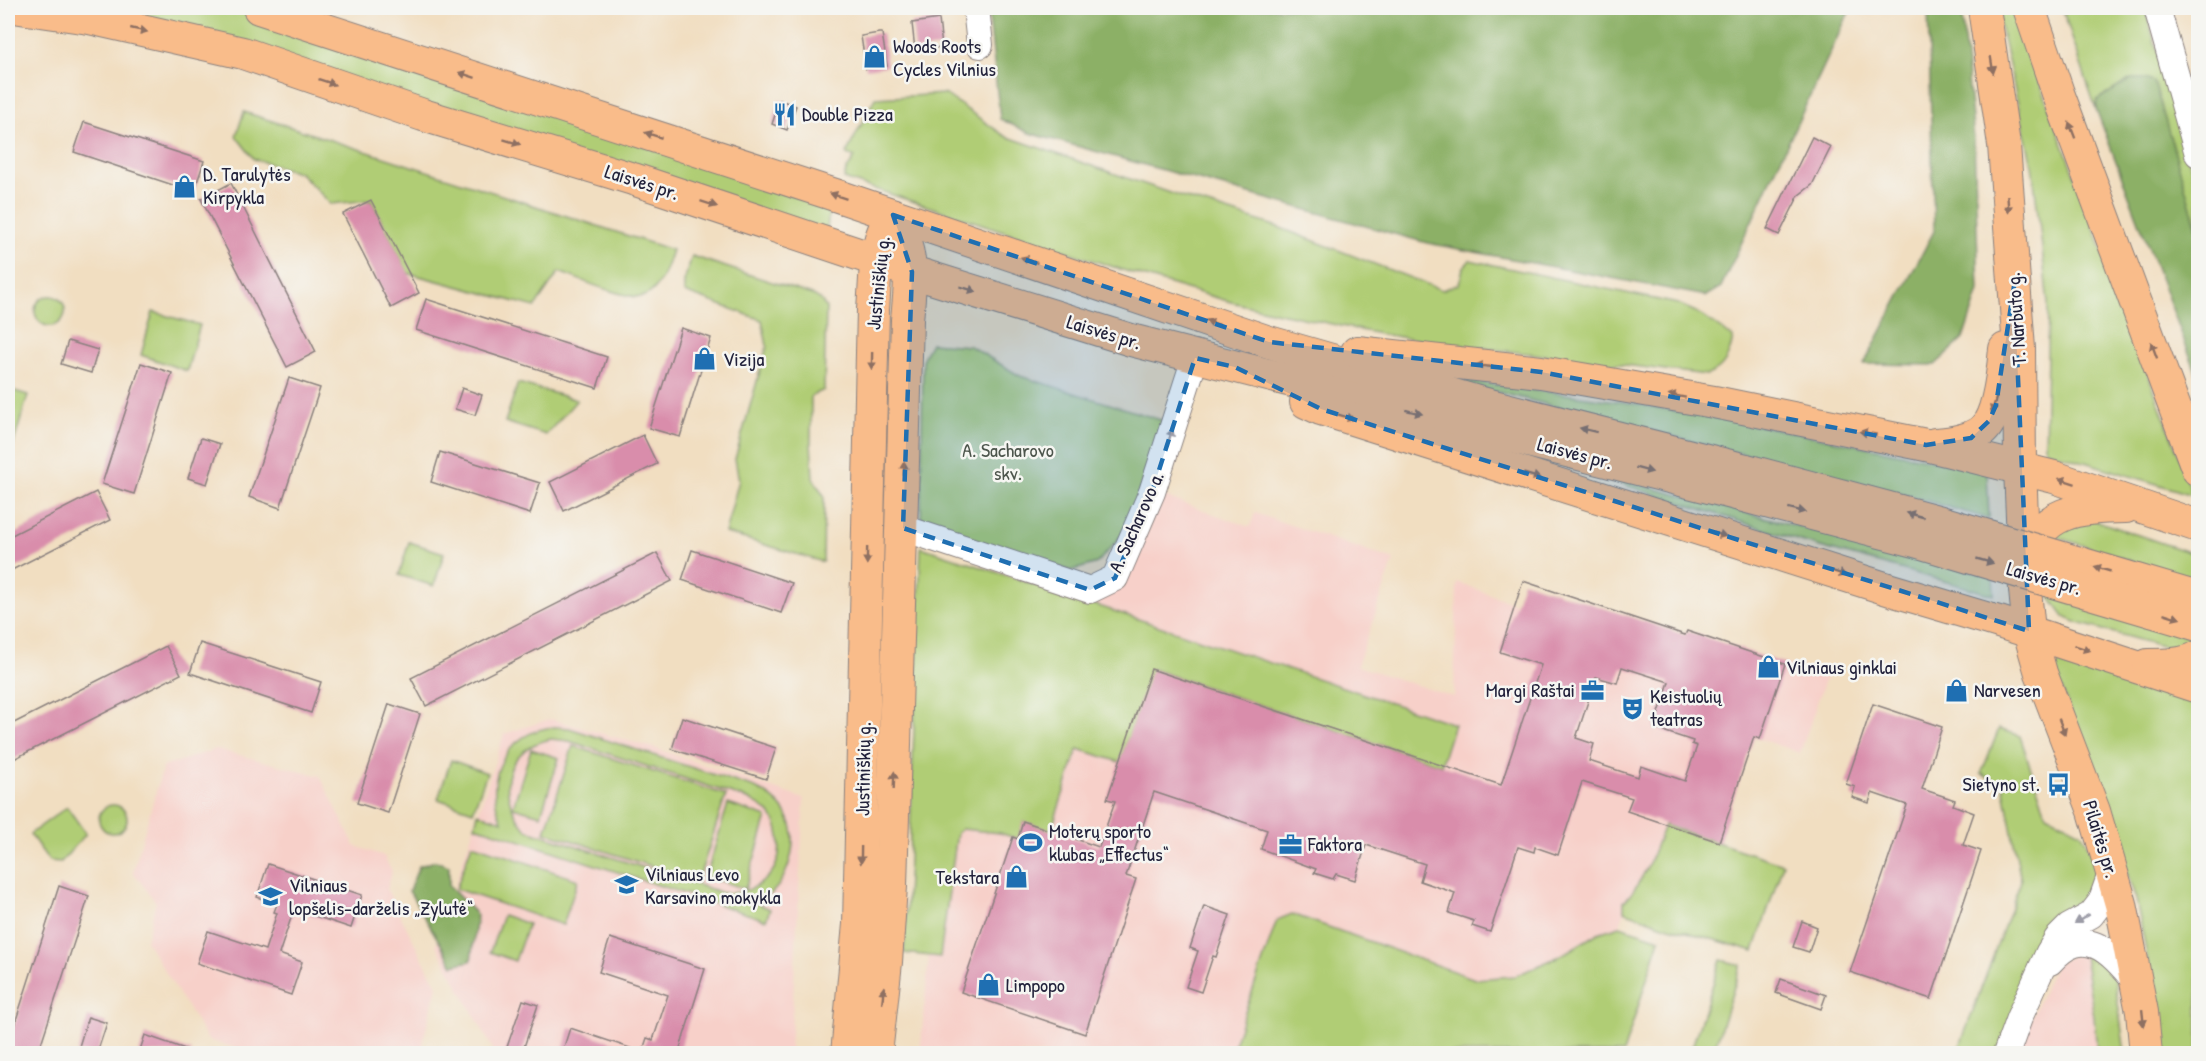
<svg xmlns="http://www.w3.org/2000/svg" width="2206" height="1061" font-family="'Patrick Hand',sans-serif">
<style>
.built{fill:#f7d0c9}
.green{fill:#b0cd74;stroke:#697858;stroke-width:1.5;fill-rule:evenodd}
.forest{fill:#8cb066;stroke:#576950;stroke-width:1.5}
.building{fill:#d98dab;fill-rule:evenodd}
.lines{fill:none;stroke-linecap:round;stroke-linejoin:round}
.minor-casing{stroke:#8a807e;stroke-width:28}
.major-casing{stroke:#8a807e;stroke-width:34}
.minor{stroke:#fff;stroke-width:26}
.major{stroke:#f9bc8a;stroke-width:32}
.major-bridge-casing{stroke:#8a807e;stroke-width:34;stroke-linecap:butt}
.major-bridge{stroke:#f9bc8a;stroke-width:32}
.oneway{fill:#8e6f62}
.oneway2{fill:#9c9ca7}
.marked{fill:#1f6fb2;fill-opacity:0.2;stroke:#1f6fb2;stroke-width:4.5;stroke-dasharray:12 8;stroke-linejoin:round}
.labels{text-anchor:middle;stroke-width:5;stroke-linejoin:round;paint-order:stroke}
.poi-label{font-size:20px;fill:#22223b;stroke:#f6f6f2;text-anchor:start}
.street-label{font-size:20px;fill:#22223b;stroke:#f6f6f2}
.park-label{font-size:20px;fill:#4d554c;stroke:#f6f6f2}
</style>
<rect width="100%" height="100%" fill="#f6f6f2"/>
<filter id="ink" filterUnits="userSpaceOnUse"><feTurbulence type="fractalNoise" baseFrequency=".0167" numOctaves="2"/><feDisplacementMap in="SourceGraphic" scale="12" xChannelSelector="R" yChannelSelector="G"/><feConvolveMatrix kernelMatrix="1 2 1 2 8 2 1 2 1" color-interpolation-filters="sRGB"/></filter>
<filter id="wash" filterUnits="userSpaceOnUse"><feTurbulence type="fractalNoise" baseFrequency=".008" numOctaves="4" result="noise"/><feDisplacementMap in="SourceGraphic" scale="24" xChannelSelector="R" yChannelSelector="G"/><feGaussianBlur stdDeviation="1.35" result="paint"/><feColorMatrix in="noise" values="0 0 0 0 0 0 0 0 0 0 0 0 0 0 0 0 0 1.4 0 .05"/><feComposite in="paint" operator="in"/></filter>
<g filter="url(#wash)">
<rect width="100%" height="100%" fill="#f1dec1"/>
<g class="built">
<polygon points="1152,492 1250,527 1255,513 1394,560 1357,666 1454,697 1457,582 1516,604 1685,635 1687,631 1785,664 1827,674 1800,753 1754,737 1719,842 1664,825 1649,865 1634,891 1624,902 1624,911 1620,926 1598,933 1537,967 1515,976 1475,979 1427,963 1277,921 1231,1053 920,1054 929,957 940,957 957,833 962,829 1000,833 1018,839 1023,821 1051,830 1078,748 1120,762 1151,669 1441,765 1454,724 1085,603 1090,590 1115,578"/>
<polygon points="550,719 654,748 804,799 790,1053 495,1053 436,945 504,734"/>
<polygon points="216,749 320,776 355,846 384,856 392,872 387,890 437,986 420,1053 253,1053 208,1040 146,941 156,902 133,872 163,767"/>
<polygon points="2083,949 2094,1017 2097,1053 2015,1054 2055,965"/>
</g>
<g class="green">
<polygon points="88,8 226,8 314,35 829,208 827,231"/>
<polygon points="1996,8 2014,8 2039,80 2193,495 2045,450 2048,304 2040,230 2032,165"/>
<polygon points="2062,8 2145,8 2198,193 2198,231 2097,100 2096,109"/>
<path d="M945,94L1005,136L1185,198L1278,227L1442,290L1459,284L1463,268L1470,260L1678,304L1696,312L1733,337C1730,354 1725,370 1707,375L1434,342L1380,334L1279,313L1231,302L1132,273L844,179L846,171L855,157L846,154L875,98Z"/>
<path d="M244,112L672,250C667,265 661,290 644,296C629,301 576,278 559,272L535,307L408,273L371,200L331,204L300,173L254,159L236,136Z"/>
<polygon points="692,256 815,296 821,300 826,308 824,390 811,396 811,442 813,478 824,496 823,562 725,533 739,480 735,459 767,346 762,320 684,292 684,281"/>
<circle cx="50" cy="311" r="15"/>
<polygon points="153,312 200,325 187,371 141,355"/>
<polygon points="931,343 970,346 1020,376 1164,421 1125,532 1097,563 1071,571 921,523 923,358"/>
<polygon points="1438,377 1630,403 1766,427 1987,471 1989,519 1914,497"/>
<polygon points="518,383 577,400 546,435 505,422"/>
<polygon points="8,389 28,395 9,459 8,459"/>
<polygon points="1556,463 1993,577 1994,595 1817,546"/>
<polygon points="2094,520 2197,555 2198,582 2054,536 2060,530"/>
<polygon points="409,542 444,553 434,586 399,575"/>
<polygon points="921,547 1454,724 1441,765 1152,669 1120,762 1078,749 1051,831 1024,822 1018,839 1000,833 962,829 957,833 940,957 904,953 909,860"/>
<polygon points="2047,594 2195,639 2182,646 2165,647 2078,623 2064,617"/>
<polygon points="2050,655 2198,698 2198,1053 2162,1053 2158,1014 2136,899"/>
<path d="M555,727L569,728L755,788C768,794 780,802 787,815C800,838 790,875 772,893C768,897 761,900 756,903L770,909L766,920L475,826L478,813L502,821C481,778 508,730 555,727ZM551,739L569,741L748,799C756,804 765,808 771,815C776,821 778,829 779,837C784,874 757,894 723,893L527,830C495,796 502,749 551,739Z"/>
<polygon points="1999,729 2020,736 2046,814 2081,832 2096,862 2100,881 1996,1053 1957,1054 2021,881 2003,784 1981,774"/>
<polygon points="573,746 726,795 698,881 545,832"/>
<polygon points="531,749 559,758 541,815 513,807"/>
<polygon points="451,760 487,773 473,811 438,799"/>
<polygon points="728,804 767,817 745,889 706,876"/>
<circle cx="113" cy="819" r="14"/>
<polygon points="67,807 86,834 61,862 49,861 30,834"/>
<path d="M1664,825L1783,864L1754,951L1666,926L1624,911V902C1644,880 1654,853 1664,825Z"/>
<polygon points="472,844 578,880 563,925 456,889"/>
<polygon points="1292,914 1475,979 1515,976 1560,956 1598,933 1620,926 1660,939 1623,1053 1231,1053 1277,920"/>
<polygon points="503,915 528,924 515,961 490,952"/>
<polygon points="2083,949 2113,968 2125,1053 2097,1053 2094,1017"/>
<polygon points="1721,960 1741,965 1713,1053 1690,1053"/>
</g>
<g class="forest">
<polygon points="988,8 1851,8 1721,287 1706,296 1427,243 1029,133 1000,119"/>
<polygon points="1928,8 1961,8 1974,139 1979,291 1963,339 1935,365 1864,364 1934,231"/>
<polygon points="2131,79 2144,79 2154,82 2198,231 2198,377 2096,109 2097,100"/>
<polygon points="435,861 449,866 449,886 477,915 471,961 453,965 409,891 419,866"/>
</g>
<g id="blocks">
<g class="building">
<polygon points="939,19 942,47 915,50 912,23"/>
<polygon points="879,33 882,33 887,66 866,69 861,36"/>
<polygon points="780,100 796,106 787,130 772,124"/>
<polygon points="84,122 204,161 194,192 74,152"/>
<polygon points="1812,137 1831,147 1812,185 1799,195 1779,235 1767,229"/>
<polygon points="231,183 316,352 287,367 201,199"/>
<polygon points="371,200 419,293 391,308 343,214"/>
<polygon points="426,299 607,357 597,388 416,330"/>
<polygon points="681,328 711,338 680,437 649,428"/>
<polygon points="68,341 98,350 91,373 61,364"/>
<polygon points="141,363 172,373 134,494 102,484"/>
<polygon points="289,378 320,388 280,508 249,497"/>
<polygon points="462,388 482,395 475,415 455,409"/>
<polygon points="643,435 657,464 564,511 550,482"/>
<polygon points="201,438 220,444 207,484 188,478"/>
<polygon points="440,452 540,483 530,514 431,482"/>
<polygon points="96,492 110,520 8,572 8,537"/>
<polygon points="692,550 792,583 781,613 682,580"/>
<polygon points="657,553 672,581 426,706 411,678"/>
<path d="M1523,581L1685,635L1687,631L1785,664L1760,739L1754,737L1719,842L1627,811L1632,798L1582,782L1558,855L1535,847L1534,852L1518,847L1490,932L1472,926L1474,921L1449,913L1455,893L1420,881L1425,864L1366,845L1355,880L1336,874L1333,879L1314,873L1316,869L1261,849L1267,830L1154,792L1126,876L1136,879L1085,1034L961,992L1013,837L1018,839L1023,821L1099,847L1115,801L1107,799L1151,669L1501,785L1541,665L1500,652ZM1622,667L1669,682L1654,728L1693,741L1692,744L1697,746L1685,781L1641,766L1638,777L1589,761L1594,744L1576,738L1596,677L1617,683Z"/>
<polygon points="200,643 321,682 311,713 190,673"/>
<polygon points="166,646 181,674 8,762 8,726"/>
<polygon points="389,704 420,714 388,813 357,803"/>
<polygon points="1873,704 1942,727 1922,789 1955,800 1953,805 1974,813 1963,845 1981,851 1931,999 1850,972 1907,805 1872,793 1869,803 1852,797 1855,787 1846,784"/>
<polygon points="682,717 776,748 766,779 672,749"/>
<polygon points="268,864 362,895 351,928 294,909 279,954 302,962 291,995 197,963 208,931 265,950 277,913 274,912 277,904 257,897"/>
<polygon points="59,886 89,896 38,1053 8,1053 8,1045"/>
<polygon points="1204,906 1230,915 1216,957 1213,956 1201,992 1186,987 1198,951 1190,948"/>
<polygon points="1802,921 1817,927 1809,952 1793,947"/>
<polygon points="610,938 705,969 680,1048 686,1050 686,1053 642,1053 647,1038 653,1040 668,995 599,972"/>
<polygon points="1781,979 1826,995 1821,1009 1776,993"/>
<polygon points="523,1000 538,1005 522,1053 505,1053"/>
<polygon points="88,1017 107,1023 97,1053 77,1053"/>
<polygon points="570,1028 639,1051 639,1053 562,1053"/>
<polygon points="145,1035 191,1051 191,1053 139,1053"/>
</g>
</g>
</g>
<g filter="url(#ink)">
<use href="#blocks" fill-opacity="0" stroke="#8a807e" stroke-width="1.5"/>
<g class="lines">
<defs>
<g id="minor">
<polyline points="976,8 980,45"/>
<polyline points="2157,8 2198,154"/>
<polyline points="903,528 1090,590 1115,578 1152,492 1195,358"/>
<path d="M2050,962C2086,921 2112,954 2137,983"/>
<polyline points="2006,1054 2019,1018 2049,952 2057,939 2069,927 2091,915 2101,902 2112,871"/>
</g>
<g id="major">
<polyline points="20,8 89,18 243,53 423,115 633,179 912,272 1131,340 1740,495"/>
<polyline points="259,8 835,195 1269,342 1474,401 1746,470"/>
<polyline points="1984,8 2004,145 2019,349 2020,468 2025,590 2029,631 2041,673 2094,811 2121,904 2142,1012 2146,1054"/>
<polyline points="2029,8 2058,93 2198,470"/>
<polyline points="1357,352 1541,372 1714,402 1926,445 2054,477 2198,526"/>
<polyline points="1306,402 1321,409 1891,590 1999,622 2198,687"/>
<path d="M1935,444C1951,443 1970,441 1983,430C1999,415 2003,370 2005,349"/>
<path d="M2028,563C2037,510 2080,507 2126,507"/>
<path d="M2148,665C2164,665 2184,665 2198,657"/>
<path d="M847,1054L859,924L873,309C876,279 873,238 893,215"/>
<path d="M876,1054L886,962L891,886L907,320C911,277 915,255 893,215"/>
</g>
</defs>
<use href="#minor" class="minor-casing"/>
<use href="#major" class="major-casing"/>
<use href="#minor" class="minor"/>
<use href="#major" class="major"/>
<defs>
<g id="major-bridge">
<polyline points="1746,470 1941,522 2198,598"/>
<polyline points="1740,495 1915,541 2198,625"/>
</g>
</defs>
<use href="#major-bridge" class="major-bridge-casing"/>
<use href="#major-bridge" class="major-bridge"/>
</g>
<defs><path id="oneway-solid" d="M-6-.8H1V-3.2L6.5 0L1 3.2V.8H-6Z" transform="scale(1.5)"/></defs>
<g class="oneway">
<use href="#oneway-solid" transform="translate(139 30) rotate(13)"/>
<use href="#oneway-solid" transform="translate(1992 65) rotate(81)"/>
<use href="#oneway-solid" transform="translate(467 75) rotate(-162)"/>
<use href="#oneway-solid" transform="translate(327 82) rotate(19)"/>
<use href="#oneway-solid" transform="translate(2072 130) rotate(-111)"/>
<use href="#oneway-solid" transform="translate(653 135) rotate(-162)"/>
<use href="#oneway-solid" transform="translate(512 142) rotate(17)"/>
<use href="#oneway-solid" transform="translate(838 196) rotate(-161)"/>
<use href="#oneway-solid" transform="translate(709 204) rotate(18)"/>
<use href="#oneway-solid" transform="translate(2008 204) rotate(86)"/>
<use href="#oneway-solid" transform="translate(1029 260) rotate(-161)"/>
<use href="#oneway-solid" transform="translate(968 289) rotate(17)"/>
<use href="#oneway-solid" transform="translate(1214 323) rotate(-161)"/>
<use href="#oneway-solid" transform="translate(2154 350) rotate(-110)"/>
<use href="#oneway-solid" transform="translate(872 361) rotate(91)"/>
<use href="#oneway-solid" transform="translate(1484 366) rotate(-174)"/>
<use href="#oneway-solid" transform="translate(1677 396) rotate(-170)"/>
<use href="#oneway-solid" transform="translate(1994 405) rotate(107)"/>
<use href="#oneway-solid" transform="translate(1414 412) rotate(14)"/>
<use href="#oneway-solid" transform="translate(1346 417) rotate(17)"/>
<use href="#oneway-solid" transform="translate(1588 430) rotate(-166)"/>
<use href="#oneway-solid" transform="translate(1868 433) rotate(-169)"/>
<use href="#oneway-solid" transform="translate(904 470) rotate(-89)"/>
<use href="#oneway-solid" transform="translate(1644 470) rotate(15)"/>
<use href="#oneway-solid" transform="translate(1532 476) rotate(17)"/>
<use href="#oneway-solid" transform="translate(2067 481) rotate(-162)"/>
<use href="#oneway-solid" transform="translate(1797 510) rotate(14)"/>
<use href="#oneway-solid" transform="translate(1915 515) rotate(-165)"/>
<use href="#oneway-solid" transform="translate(1718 534) rotate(17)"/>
<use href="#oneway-solid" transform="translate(867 556) rotate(91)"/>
<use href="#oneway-solid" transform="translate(1985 561) rotate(16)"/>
<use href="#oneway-solid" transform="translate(2102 569) rotate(-164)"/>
<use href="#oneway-solid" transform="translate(1838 573) rotate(18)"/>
<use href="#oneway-solid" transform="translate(2172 616) rotate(18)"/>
<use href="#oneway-solid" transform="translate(2082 648) rotate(18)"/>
<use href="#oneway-solid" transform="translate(2062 727) rotate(69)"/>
<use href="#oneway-solid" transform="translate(894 780) rotate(-88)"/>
<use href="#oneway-solid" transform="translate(861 855) rotate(91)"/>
<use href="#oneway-solid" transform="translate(883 995) rotate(-84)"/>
<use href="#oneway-solid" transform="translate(2143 1018) rotate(84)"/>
</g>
<g class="oneway2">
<use href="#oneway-solid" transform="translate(1170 437) rotate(-72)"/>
<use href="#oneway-solid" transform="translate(2082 919) rotate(149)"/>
</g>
</g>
<path class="marked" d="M893,215L1269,342L1541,372L1926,445L1971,438L1989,421L1996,405L2014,286L2029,631L1321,409L1235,367L1195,358L1152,492L1115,578L1090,590L903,528L912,272Z"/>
<defs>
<symbol id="shop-bare" viewBox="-9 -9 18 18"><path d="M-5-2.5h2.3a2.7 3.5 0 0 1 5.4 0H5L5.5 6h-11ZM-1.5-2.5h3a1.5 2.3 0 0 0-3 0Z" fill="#1f6fb2" stroke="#f6f6f2" stroke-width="2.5" paint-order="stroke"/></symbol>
<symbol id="restaurant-bare" viewBox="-9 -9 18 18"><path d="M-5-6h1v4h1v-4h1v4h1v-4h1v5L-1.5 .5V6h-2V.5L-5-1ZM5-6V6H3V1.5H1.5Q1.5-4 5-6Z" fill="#1f6fb2" stroke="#f6f6f2" stroke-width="2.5" paint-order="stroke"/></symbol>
<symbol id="office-bare" viewBox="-9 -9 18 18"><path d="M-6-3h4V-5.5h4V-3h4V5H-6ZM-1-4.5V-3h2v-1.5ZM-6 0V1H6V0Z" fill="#1f6fb2" stroke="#f6f6f2" stroke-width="2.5" paint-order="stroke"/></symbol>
<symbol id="theatre-bare" viewBox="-9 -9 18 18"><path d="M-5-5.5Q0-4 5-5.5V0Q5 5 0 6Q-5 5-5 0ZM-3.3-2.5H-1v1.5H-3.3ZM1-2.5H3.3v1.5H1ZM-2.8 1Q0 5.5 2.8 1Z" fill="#1f6fb2" stroke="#f6f6f2" stroke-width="2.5" paint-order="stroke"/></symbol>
<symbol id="bus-bare" viewBox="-9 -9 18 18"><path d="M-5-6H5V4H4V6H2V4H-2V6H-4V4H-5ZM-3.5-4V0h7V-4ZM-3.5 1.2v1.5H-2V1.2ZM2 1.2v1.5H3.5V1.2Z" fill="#1f6fb2" stroke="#f6f6f2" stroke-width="2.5" paint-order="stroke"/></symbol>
<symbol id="stadium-bare" viewBox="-9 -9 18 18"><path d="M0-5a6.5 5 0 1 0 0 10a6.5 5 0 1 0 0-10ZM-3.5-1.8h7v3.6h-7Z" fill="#1f6fb2" stroke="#f6f6f2" stroke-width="2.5" paint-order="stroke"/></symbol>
<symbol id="school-bare" viewBox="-9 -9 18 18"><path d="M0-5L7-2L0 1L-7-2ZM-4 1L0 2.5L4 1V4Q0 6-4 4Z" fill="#1f6fb2" stroke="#f6f6f2" stroke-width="2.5" paint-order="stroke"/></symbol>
</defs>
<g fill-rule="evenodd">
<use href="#shop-bare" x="858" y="40" width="33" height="33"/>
<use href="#restaurant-bare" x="768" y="98" width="33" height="33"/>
<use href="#shop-bare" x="168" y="170" width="33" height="33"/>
<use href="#shop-bare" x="688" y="342" width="33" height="33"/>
<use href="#shop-bare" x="1752" y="650" width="33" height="33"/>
<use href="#office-bare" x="1576" y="674" width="33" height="33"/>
<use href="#shop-bare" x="1940" y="674" width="33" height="33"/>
<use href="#theatre-bare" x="1616" y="692" width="33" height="33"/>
<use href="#bus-bare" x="2042" y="768" width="33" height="33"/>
<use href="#stadium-bare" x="1014" y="826" width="33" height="33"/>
<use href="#office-bare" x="1274" y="828" width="33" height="33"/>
<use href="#shop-bare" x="1000" y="860" width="33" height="33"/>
<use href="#school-bare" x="610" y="868" width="33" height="33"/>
<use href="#school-bare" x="254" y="880" width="33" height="33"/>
<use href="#shop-bare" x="972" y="968" width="33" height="33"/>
</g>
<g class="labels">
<g class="poi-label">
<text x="893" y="53">Woods Roots<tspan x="893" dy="23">Cycles Vilnius</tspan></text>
<text x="802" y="121">Double Pizza</text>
<text x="203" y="181">D. Tarulytės<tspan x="203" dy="23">Kirpykla</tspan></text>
<text x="723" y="366">Vizija</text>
<text x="1786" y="674">Vilniaus ginklai</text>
<text x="1575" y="697" text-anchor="end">Margi Raštai</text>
<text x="1974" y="697">Narvesen</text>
<text x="1650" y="703">Keistuolių<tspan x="1650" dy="23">teatras</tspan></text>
<text x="2040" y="791" text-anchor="end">Sietyno st.</text>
<text x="1049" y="838">Moterų sporto<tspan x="1049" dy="23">klubas „Effectus“</tspan></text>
<text x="1308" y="851">Faktora</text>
<text x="645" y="881">Vilniaus Levo<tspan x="645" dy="23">Karsavino mokykla</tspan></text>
<text x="999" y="884" text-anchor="end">Tekstara</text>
<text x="289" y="892">Vilniaus<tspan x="289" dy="23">lopšelis-darželis „Zylutė“</tspan></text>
<text x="1006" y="992">Limpopo</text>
</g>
<g class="street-label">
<text transform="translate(642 182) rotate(18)" y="7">Laisvės pr.</text>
<text transform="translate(878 283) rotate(-84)" y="7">Justiniškių g.</text>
<text transform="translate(2016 319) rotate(-94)" y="7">T. Narbuto g.</text>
<text transform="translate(1104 332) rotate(17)" y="7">Laisvės pr.</text>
<text transform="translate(1575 453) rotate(15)" y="7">Laisvės pr.</text>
<text transform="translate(1136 522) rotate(-66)" y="7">A. Sacharovo a.</text>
<text transform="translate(2044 578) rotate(16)" y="7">Laisvės pr.</text>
<text transform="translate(863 769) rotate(-89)" y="7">Justiniškių g.</text>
<text transform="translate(2101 839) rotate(73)" y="7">Pilaitės pr.</text>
</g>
<g class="park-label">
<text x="1008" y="457">A. Sacharovo<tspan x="1008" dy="23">skv.</tspan></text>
</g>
</g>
<rect width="2206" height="1061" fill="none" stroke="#f6f6f2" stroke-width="30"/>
</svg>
